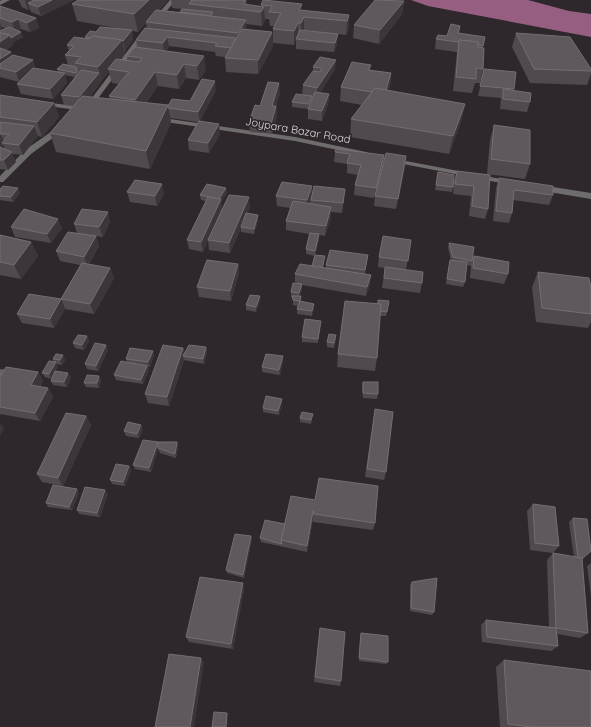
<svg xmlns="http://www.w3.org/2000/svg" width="591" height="727" font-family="Quicksand,sans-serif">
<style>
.water{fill:#965f81}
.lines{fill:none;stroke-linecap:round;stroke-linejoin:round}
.minor{fill:#6f6c6e;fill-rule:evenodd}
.wall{fill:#504a4e;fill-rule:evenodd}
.shaded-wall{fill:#3c363a}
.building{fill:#5f595d;stroke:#736e71}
.labels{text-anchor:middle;stroke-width:3.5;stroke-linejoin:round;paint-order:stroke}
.far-street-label{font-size:11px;fill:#dedadc;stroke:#2e282c}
</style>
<rect width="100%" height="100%" fill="#2e282c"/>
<polygon class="water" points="411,0 528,0 569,11 591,14 591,37 428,6"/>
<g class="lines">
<g class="minor">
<polygon points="2,0 10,0 0,5 0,1"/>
<polygon points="170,0 176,0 157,22 153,22 153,20"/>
<polygon points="142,32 147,33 90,109 85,111 40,105 39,104 42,102 85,107"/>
<polygon points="156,117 295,137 366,152 370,154 366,156 295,141 159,121 156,121"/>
<polygon points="58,127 65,129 31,154 3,182 0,182 0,176 25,150"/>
<polygon points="390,158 511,181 515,183 511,185 393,162 390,162"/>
<polygon points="540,185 591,193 591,199 537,190 537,186"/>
</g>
</g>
<g class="wall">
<polygon points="18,0 74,0 41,16 31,12 30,9 28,10 22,7 19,1"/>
<path d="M78,0H168L159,10L180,12L182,9L172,8L171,0H246L247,5L261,6V5L302,10L349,15V28L346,35L304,30L337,44L334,52L296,49V40L294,45L273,43V29L275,26H270L269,19H265V20L262,26L246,24V29L272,32L273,46L258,74L226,72L225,58V57L216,56L215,52L169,46L166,51L206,70L199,80L186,78L179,89L158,86L146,103L168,105V106L190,101L216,90L200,121L220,134L209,153L189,150L188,140L198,122L170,118L171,123L150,169L56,152L50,133L73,106L64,105L61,95L75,77L65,75L67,83L53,99L21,94L17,84L19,82L0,77V6L36,18L39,28L30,32L21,29L17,31L23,37L12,43L13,45L6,50L13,55L36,69L58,72L57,69L68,65L65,55L69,51L67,45L86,39L85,37L96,32L127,30L77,21L72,4ZM146,23L147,29L136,40L137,47L127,56L128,61L120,60L125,54V51L133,40L132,31L138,32ZM1,27L6,28L2,30ZM109,72L112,83L119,84L109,96L110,99L90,97L101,82V81Z"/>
<polygon points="404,1 402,14 379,44 353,38 354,25"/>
<polygon points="460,26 459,34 485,37 483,47 483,69 480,83 475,83 472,93 453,91 457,52 435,49 436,39 447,36"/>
<polygon points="516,33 591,69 591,74 587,85 530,83 512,47"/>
<polygon points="371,65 370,70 391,73 390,87 388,91 465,104 461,122 449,154 350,137 351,119 362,105 340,101 341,87"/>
<polygon points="313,67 335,69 320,93 329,94 328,104 322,121 308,119 308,109 292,107 292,102 302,95 303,85 313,71"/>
<polygon points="484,69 514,89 514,91 530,102 527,112 500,109 501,98 478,96"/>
<polygon points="280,93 276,106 277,116 272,134 250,132 249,122 260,106"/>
<path d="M0,95L54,103L59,117L42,137L38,136L23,155L12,154L16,162L8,170L0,169ZM3,145L5,149L1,148Z"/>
<polygon points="494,125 530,164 525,179 487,174 490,140"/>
<polygon points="335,152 384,155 383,163 405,166 396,209 374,206 375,196 380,178 374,198 354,195 355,185 358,175 347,173 347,164 334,162"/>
<polygon points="457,171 490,175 488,209 485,219 469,216 471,196 453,194 454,181"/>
<polygon points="438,172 453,187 452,192 435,190"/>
<polygon points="499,178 553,195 549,205 513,200 512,213 509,223 493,221 496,188"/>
<polygon points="312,186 312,195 344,199 342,213 331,212 331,217 325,236 319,235 319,239 315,255 324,261 323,268 326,268 326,265 368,255 365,274 370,284 366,296 302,285 302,289 300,296 301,302 314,309 312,316 297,314 297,309 298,306 293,305 293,297 291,297 291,292 295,283 295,274 312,266 315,256 306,254 306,249 309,234 286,230 286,221 290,208 277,206 276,196"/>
<polygon points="0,189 20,193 13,202 0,200"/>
<polygon points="127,192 164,194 157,206 130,202"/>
<polygon points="227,193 221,202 222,209 250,207 247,213 258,220 254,234 241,232 241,228 230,253 209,250 208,240 203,252 189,249 187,240 206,201 201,200 200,195"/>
<polygon points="110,222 103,237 96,236 99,246 89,264 110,268 114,278 94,314 65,309 61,299 80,265 60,261 56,251 77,233 74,224"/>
<polygon points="11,227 62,228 51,243 15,237"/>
<polygon points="0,235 31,242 38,256 21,279 0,275"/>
<polygon points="411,240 406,270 422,283 420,293 382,288 385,268 378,267 379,257"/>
<polygon points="449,243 472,261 474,256 508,274 504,284 470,278 471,266 467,265 465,282 463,287 446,284 449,265 450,260 451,260 448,248"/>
<polygon points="238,264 239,273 231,301 199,297 197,287"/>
<polygon points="538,272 591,288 591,322 588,328 536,322 532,287"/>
<polygon points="378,300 389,301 386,316 380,316 377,358 375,371 337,367 338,354 377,304"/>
<polygon points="260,301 256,312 246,310 246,305"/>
<polygon points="65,309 54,328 22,323 17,314"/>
<polygon points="320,326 318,343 302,342 302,337"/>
<polygon points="336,335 334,348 327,347 327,342"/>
<polygon points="87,336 89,341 84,350 75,348 73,343"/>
<polygon points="106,345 108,350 98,371 87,369 85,364"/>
<polygon points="206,347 207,352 204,364 184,360 169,406 148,403 145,394 183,348 185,353"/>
<polygon points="63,355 65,360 62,365 57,364 58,367 55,371 71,377 67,387 53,385 51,381 55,373 51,379 45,377 42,373 54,362 53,359"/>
<polygon points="154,355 150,367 148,366 149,370 143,384 116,380 114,375 127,362 126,359"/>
<polygon points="283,356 283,361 280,375 262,372 262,367"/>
<polygon points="0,370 38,372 43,381 40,387 48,388 53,397 40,421 0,414"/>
<polygon points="99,376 101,381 99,388 86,387 84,383"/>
<polygon points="363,382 378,394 377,399 363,398 362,386"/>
<polygon points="282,399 282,403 279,415 263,412 263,408"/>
<polygon points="375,409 386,472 384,480 365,477"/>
<polygon points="86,416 91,425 63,486 42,482 37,474"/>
<polygon points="300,418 312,419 311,424 300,422"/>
<polygon points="143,429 139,438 126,436 124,431"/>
<polygon points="158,442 177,442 178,446 176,458 160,453 158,449 151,472 135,469 133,465"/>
<polygon points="129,466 131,470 125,486 112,484 110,480"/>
<polygon points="79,493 72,510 48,507 46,503"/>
<polygon points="108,494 100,517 79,514 77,510"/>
<polygon points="291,496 375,523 373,530 313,522 313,519 307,552 261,542 260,538 285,524"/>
<polygon points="533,504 559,546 553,553 530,550 527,511"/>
<polygon points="573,518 591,551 582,559 588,633 580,638 557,634 558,646 551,651 482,642 481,625 486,620 549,627 547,560 553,553 574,557 569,522"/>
<polygon points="251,536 252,539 244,578 227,573 226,570"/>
<polygon points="591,563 591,596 587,566"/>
<polygon points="412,582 434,612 432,615 410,611 410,585"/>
<polygon points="244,589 233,649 189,642 186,637"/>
<polygon points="320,628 341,681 340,686 314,682"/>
<polygon points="361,633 388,662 386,664 359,661 360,636"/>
<polygon points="504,660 591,727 500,727 496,667"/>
</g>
<g class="shaded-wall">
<polygon points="26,0 43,0 28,3 30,9 28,10 25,1"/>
<polygon points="52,0 74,0 41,16 38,7"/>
<polygon points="149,0 168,0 164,5 147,22 146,22 146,23 138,32 134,14"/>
<polygon points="246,0 247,11 244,4"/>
<polygon points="404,1 402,14 379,44 380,30"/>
<polygon points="302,4 302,17 299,23 299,10"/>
<polygon points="264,7 265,20 262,26 261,12"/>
<polygon points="349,15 349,28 346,35 347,21"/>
<polygon points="304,17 304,30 301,37 301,23"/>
<polygon points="36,18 39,28 30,32 27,23"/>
<polygon points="18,19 21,29 15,32 12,22"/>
<polygon points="246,20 247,34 238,39 238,33"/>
<polygon points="0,23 3,32 0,34"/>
<polygon points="298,23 298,36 294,45 294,31"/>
<polygon points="132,30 133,40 125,51 123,41"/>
<polygon points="21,32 23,37 12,43 13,45 2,53 0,48 0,42 10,35"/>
<polygon points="272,32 273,46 258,74 258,60"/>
<polygon points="338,34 337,44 334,52 335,43"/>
<polygon points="167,37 169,46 164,53 163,43"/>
<polygon points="122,40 125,54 112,69 108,69 109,72 101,81 98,67"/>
<polygon points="11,52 15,62 0,68 0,59"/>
<polygon points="204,56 206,70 199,80 197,66"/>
<polygon points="33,60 36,69 19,82 16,72"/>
<polygon points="336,60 335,69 317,98 317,88"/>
<polygon points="184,64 186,78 179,89 177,75"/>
<polygon points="155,72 158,86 138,114 135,100"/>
<polygon points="65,73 67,83 53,99 50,89"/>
<polygon points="99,73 101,82 82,107 79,97"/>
<polygon points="391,73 390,87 383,108 385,93"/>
<polygon points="215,81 216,90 200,122 198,112"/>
<polygon points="279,83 280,93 273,116 272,106"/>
<polygon points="329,94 328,104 322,121 322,111"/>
<polygon points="54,103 59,117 42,137 37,122"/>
<polygon points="465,104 461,122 449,154 453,136"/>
<polygon points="168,105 171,123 150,169 146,151"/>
<polygon points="276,106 277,116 272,134 271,124"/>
<polygon points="219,124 220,134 209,153 208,143"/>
<polygon points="34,126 38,136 23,155 19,145"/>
<polygon points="0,133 5,143 2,143 3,145 0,148"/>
<polygon points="12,152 16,162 8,170 4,160"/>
<polygon points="384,155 383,165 374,198 376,188"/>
<polygon points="406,156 405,166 396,209 398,199"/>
<polygon points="162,184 164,194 157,206 155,196"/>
<polygon points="312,186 312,196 307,210 307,200"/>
<polygon points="18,188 20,193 13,202 11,197"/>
<polygon points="226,188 227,193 221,202 222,209 203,252 201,242 219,199"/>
<polygon points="249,197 250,207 230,253 229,243"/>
<polygon points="331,207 331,217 325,236 326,226"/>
<polygon points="108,212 110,222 103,237 99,227"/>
<polygon points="258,215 258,220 254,234 254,229"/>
<polygon points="58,219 62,228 51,243 47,234"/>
<polygon points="319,234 319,239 315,256 315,251"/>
<polygon points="96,236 99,246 88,267 84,257"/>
<polygon points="31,242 38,256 21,279 14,265"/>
<polygon points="238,264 239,273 231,301 230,291"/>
<polygon points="110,268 114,278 94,314 90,304"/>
<polygon points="371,275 370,284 366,296 367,287"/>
<polygon points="302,284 302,289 299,298 299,293"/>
<polygon points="260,296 260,301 256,312 256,307"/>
<polygon points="61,299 65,309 54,328 50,319"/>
<polygon points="314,304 314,309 312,316 312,311"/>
<polygon points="87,336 89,341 84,350 82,345"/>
<polygon points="106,345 108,350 98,371 96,366"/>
<polygon points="206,347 207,352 204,364 203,359"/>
<polygon points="183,348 185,356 183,356 184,360 169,406 167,397"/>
<polygon points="153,351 154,355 150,367 148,362"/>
<polygon points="63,355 65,360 62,365 60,360"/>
<polygon points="283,356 283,361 280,375 279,370"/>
<polygon points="56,362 58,367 51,379 49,374"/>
<polygon points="147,366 149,370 143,384 141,380"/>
<polygon points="38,372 43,381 36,394 31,385"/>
<polygon points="68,373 71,377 67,387 64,382"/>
<polygon points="99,376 101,381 99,388 97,383"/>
<polygon points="48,388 53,397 40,421 35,413"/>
<polygon points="282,399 282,403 279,415 278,411"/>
<polygon points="313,414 311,424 311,420"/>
<polygon points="86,416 91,425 63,486 58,478"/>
<polygon points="1,424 4,429 0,436 0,426"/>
<polygon points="141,425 143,429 139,438 137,434"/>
<polygon points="158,442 159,446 151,472 149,468"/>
<polygon points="177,442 178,446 176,458 175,454"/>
<polygon points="129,466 131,470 125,486 123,482"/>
<polygon points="77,489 79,493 72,510 69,507"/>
<polygon points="105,490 108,494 100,517 97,513"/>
<polygon points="313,511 313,519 307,552 307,546"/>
<polygon points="251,536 252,539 244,578 243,575"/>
<polygon points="243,583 244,589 233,649 231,644"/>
<polygon points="201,658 204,662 194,727 190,727"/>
<polygon points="227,713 228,715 227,727 226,727"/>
</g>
<g class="building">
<polygon points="34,0 52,0 38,7 28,3"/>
<polygon points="78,0 149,0 134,14 72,4"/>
<polygon points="192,0 246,0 244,4 264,7 261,12 189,4"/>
<polygon points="263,0 302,4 299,10 349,15 347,21 304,17 301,23 298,23 294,31 273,29 281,13 269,12 272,6 261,5"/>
<polygon points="375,0 404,1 380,30 354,25"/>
<polygon points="0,6 36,18 27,23 18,19 12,22 0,18"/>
<polygon points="182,9 213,12 211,16 180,12"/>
<polygon points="156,10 246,20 238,33 146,22"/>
<polygon points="451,24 460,26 458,33 485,37 483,46 478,45 478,42 459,40 458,42 436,39 438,35 447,36"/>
<polygon points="9,27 21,32 11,38 10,35 0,33 0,31"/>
<polygon points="100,27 132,30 123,41 122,40 93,36 91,38 85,37 90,31 96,32"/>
<polygon points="145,28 236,38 231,48 215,46 217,43 167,37 163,43 136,40"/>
<polygon points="242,29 272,32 258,60 225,58"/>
<polygon points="300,30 338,34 335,43 296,39"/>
<polygon points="0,33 10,35 0,42"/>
<polygon points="516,33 570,37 591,69 591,71 534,69"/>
<polygon points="93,36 122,40 98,67 75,63 81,57 65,55 74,46 67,45 74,37 89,39"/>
<polygon points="459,40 478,42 478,47 484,48 483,69 476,68 476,79 456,77"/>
<polygon points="135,47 204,56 197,66 184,64 177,75 155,72 135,100 109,96 129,72 108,69 116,59 139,62 142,58 127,56"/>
<polygon points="0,48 11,52 0,59"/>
<polygon points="13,55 33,60 16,72 0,68 0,64"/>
<polygon points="320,57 336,60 317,88 303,85 313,71 320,72 322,68 313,67"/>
<polygon points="352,62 371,65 368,70 391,73 386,90 375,88 372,92 341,87"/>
<polygon points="63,64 76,67 77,72 76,73 57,69"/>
<polygon points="33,68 65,73 50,89 17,84"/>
<polygon points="484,69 516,72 514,89 480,86"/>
<polygon points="81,70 99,73 79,97 61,95"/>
<polygon points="202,79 215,81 198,112 168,108 168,106 172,99 190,101"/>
<polygon points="268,82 279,83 272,106 276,106 271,124 249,122 255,105 260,106"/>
<polygon points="375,88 465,104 453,136 351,119"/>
<polygon points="503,89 531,93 530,102 503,99"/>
<polygon points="315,92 329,94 322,111 308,109"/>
<polygon points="296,94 312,96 308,104 292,102"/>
<polygon points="0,95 54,103 37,122 0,117"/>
<polygon points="82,96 168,105 146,151 50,133"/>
<polygon points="199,121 219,124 208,143 188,140"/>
<polygon points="0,122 34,126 19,145 2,143 9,134 0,134"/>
<polygon points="494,125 530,130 530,164 491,159"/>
<polygon points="0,147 12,152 4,160 0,160"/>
<polygon points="336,149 384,155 376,188 355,185 361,165 347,163 350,154 335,152"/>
<polygon points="386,153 406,156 398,199 375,196"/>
<polygon points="457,171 490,175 488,209 472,206 474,186 455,184"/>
<polygon points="438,172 454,175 453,187 436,185"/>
<polygon points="499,178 553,186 553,195 514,190 512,213 496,211"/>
<polygon points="135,180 162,184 155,196 127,192"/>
<polygon points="282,182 312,186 307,200 276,196"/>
<polygon points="207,184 226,188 219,199 200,195"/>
<polygon points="3,186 18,188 11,197 0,196 0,189"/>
<polygon points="314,186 345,189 343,203 311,200"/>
<polygon points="229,195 249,197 229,243 208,240"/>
<polygon points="208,197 221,199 201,242 187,240"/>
<polygon points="293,201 331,207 326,226 286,221"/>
<polygon points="24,209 58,219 47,234 11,227"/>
<polygon points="82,209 108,212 99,227 74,224"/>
<polygon points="246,213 258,215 254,229 241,227"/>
<polygon points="68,232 96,236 84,257 56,251"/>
<polygon points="310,233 319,234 315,251 306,249"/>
<polygon points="0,235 31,242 14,265 0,262"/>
<polygon points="383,236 411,240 408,261 379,257"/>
<polygon points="449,243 474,247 472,261 453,257"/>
<polygon points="330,250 368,255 365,270 326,265"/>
<polygon points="315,255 325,256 322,268 312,266"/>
<polygon points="474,256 509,262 508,274 473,268"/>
<polygon points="207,260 238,264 230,291 197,287"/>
<polygon points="450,260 467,262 465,282 447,279"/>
<polygon points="82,263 110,268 90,304 61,299"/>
<polygon points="300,264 371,275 367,287 295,274"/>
<polygon points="385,267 423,272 422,283 384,278"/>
<polygon points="538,272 589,278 591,288 591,314 542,308"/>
<polygon points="293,283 302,284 299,293 291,292"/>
<polygon points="29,294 61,299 50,319 17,314"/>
<polygon points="250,295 260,296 256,307 246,305"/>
<polygon points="292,296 301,296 300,301 293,300"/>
<polygon points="378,300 389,301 387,312 380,311 381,304 378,304"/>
<polygon points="300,301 314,304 312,311 297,309"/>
<polygon points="345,301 381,304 377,358 338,354"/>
<polygon points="305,319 321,321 318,339 302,337"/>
<polygon points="329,334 336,335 334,343 327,342"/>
<polygon points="78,335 87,336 82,345 73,343"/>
<polygon points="95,343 106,345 96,366 85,364"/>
<polygon points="163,345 183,348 167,397 145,394"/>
<polygon points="189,345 206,347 203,359 183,356"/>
<polygon points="130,348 153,351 148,362 126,359"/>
<polygon points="56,354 63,355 60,360 53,359"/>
<polygon points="266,354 283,356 279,370 262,367"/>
<polygon points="49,361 56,362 49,374 42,373"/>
<polygon points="121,361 147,366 141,380 114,375"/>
<polygon points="6,367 38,372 31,385 48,388 35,413 0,407 0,377"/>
<polygon points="0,370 4,370 1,375 0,375"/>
<polygon points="55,371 68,373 64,382 51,381"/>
<polygon points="87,375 99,376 97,383 84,383"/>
<polygon points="363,382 378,382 378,394 363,393"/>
<polygon points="266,396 282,399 278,411 263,408"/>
<polygon points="375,409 393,412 386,472 367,469"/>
<polygon points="302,412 313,414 311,420 300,418"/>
<polygon points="66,413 86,416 58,478 37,474"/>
<polygon points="128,422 141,425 137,434 124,431"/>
<polygon points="143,440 158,442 149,468 133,465"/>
<polygon points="158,442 177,442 175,454 158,448"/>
<polygon points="116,464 129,466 123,482 110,480"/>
<polygon points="319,478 378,486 375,523 314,514 313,511 307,546 281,540 291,496 315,500"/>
<polygon points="53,485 77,489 69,507 46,503"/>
<polygon points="85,487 105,490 97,513 77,510"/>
<polygon points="533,504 555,507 559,546 535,543"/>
<polygon points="573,518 587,519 591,551 582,559 582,558 578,558"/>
<polygon points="265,520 285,524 281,540 282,544 260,538"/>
<polygon points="235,534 251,536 243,575 226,570"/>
<polygon points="553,553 582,558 588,633 556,628 558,646 487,637 486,620 556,628"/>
<polygon points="200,577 243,583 231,644 186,637"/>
<polygon points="437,578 434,612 411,608 412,582"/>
<polygon points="320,628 345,632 341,681 315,677"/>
<polygon points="361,633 388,636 388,662 359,658"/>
<polygon points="169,654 201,658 190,727 155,727"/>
<polygon points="504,660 591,671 591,727 532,727 508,724"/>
<polygon points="214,712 227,713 226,727 212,727"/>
</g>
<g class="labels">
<g class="far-street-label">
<text transform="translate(298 130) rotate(10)" y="4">Joypara Bazar Road</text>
</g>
</g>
</svg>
